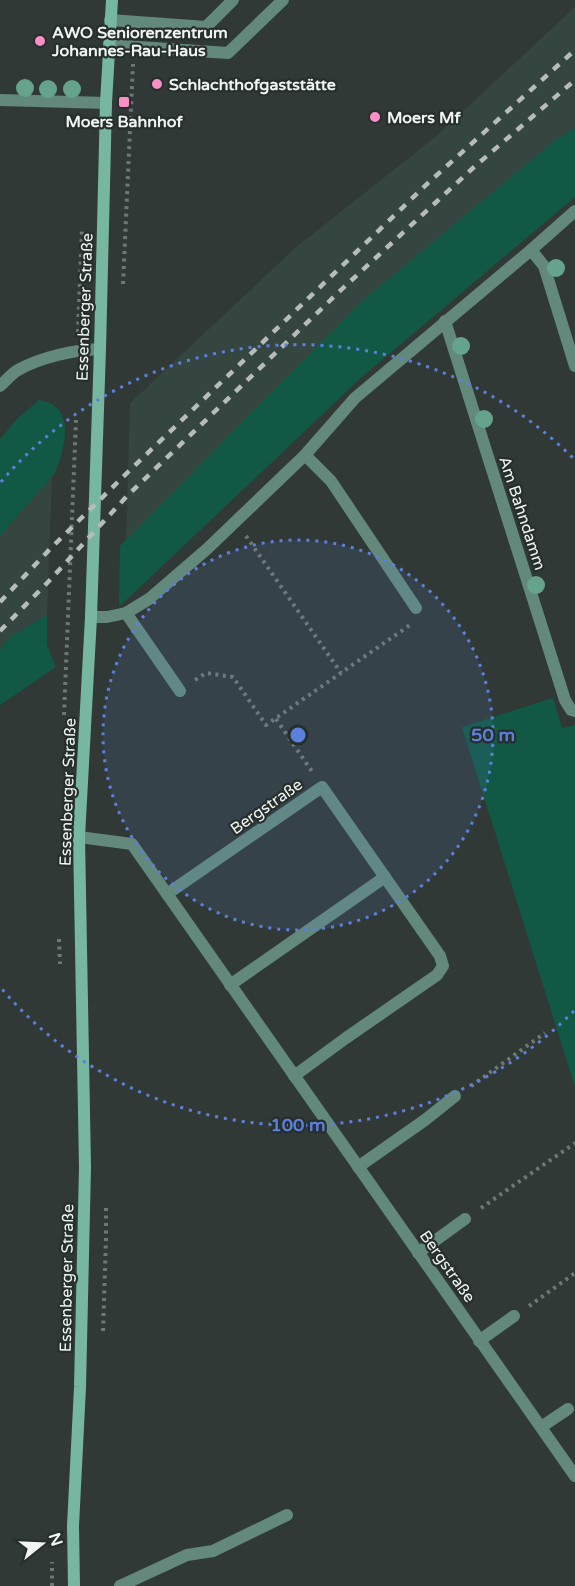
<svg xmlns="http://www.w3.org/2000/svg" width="575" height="1586" font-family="'Varela Round',sans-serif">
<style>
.built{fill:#35453f}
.green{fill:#125945}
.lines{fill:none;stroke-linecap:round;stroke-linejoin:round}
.path{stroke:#707775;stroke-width:4;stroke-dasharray:3 4.5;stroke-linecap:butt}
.lane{stroke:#62897b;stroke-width:12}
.street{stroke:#62897b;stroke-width:12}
.secondary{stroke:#77b7a0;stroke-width:12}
.rail{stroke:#b6bcba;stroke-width:4.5;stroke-dasharray:8 8;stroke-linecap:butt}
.tree{fill:#65a38d}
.ring{fill:none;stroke:#5c80e0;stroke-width:3;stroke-dasharray:3 6}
.poi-dot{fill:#fb8fc5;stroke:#272f2c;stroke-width:2}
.labels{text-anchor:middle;stroke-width:4.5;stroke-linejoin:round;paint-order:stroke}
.poi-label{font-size:16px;font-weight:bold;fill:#f0f5f3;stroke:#272f2c;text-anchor:start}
.street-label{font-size:16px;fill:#f0f5f3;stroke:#272f2c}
.centre{fill:#5c80e0;stroke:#272f2c;stroke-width:3}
.ring-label{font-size:18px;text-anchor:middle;font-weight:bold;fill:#5c80e0;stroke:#272f2c;stroke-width:4.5;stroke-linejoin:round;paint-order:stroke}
</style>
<rect width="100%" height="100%" fill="#313936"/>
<g class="built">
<polygon points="575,7 575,128 558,138 126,541 130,403 295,248 434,138"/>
<polygon points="52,476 47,615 13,635 0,649 0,536"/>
</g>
<g class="green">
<polygon points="575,128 575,197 363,376 119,607 120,546 361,302 558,138"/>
<path d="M39,400C77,406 65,448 55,473L0,536V439L17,419Z"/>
<polygon points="47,615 47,645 56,667 0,705 0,649 13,635"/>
<polygon points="553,698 562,728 575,725 575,1087 462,727"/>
</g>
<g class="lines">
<g class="path">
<polyline points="123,284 133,64"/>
<polyline points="78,332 82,228"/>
<polyline points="246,536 341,673"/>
<polyline points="195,680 206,673 233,677 266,725 410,625"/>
<polyline points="64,715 76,420"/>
<polyline points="276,719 313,773"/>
<polyline points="59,939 60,964"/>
<polyline points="471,1086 545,1033"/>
<polyline points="481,1208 575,1143"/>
<polyline points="529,1306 575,1273"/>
<polyline points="103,1331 106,1239 106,1206"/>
<polyline points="52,1586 52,1562"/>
</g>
<g class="lane">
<polyline points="110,20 206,27 233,0"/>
<polyline points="109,45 228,53 283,0"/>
<polyline points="126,613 180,691"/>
<polyline points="167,894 322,787 440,956 443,966 437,975 346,1038 294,1076"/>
<polyline points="230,985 385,877"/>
<polyline points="358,1167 425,1120 455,1096"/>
<polyline points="418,1253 465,1219"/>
<polyline points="479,1341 514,1316"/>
<polyline points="541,1427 568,1409"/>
<polyline points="120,1586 187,1555 213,1551 287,1515"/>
</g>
<g class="street">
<polyline points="0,100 106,103"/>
<polyline points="531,250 544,266 575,366"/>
<polyline points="445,321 565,700 571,710 575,711"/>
<path d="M0,386C6,381 11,374 18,370C41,357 74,350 100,349"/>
<polyline points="305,455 331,481 416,608"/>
<polyline points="91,617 107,617 126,613 149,599 207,549 305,455 355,398 531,250 575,211"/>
<polyline points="79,837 132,844 575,1476"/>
</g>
<polyline class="secondary" points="74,1586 73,1526 80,1387 85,1167 79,837 91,617 100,349 106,103 112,0"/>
<g class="rail">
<polyline points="0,602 50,549 128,472 427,184 575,50"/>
<polyline points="0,631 49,581 127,496 342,289 473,168 575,80"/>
</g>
</g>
<g class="tree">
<circle cx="25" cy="88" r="9"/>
<circle cx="48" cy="89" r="9"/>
<circle cx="72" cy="89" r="9"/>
<circle cx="556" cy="268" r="9"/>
<circle cx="461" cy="346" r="9"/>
<circle cx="484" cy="419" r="9"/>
<circle cx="536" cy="585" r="9"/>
</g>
<circle cx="298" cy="735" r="195" fill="#5c80e0" fill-opacity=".12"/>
<g class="ring">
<circle cx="298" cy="735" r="195"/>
<path d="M574 1011A390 390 0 0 1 1 988M1 482A390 390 0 0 1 574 459"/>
</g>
<g class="poi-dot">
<circle cx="40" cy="41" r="6"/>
<circle cx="157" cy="84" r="6"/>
<rect x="118" y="96" width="12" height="12" rx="3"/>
<circle cx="375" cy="117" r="6"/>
</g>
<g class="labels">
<g class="poi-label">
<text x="52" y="38">AWO Seniorenzentrum<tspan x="52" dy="18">Johannes-Rau-Haus</tspan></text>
<text x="169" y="90">Schlachthofgaststätte</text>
<text x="387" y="123">Moers Mf</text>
<text x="124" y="127" text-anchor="middle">Moers Bahnhof</text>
</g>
<g class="street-label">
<text transform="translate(84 307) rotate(-88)" y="6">Essenberger Straße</text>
<text transform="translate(523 513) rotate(72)" y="6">Am Bahndamm</text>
<text transform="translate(67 792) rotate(-88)" y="6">Essenberger Straße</text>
<text transform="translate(266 806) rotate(-35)" y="6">Bergstraße</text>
<text transform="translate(448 1266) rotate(55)" y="6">Bergstraße</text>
<text transform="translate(66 1278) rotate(-89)" y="6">Essenberger Straße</text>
</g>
</g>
<circle cx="298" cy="735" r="9" class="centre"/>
<g class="ring-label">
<text x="493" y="741">50 m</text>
<text x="298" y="1131">100 m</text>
</g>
<g transform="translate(42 1544) rotate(72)" stroke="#272f2c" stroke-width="4.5" paint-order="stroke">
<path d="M0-4.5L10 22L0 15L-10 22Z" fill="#f0f5f3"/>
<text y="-9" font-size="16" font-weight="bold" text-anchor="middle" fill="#f0f5f3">N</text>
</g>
</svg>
